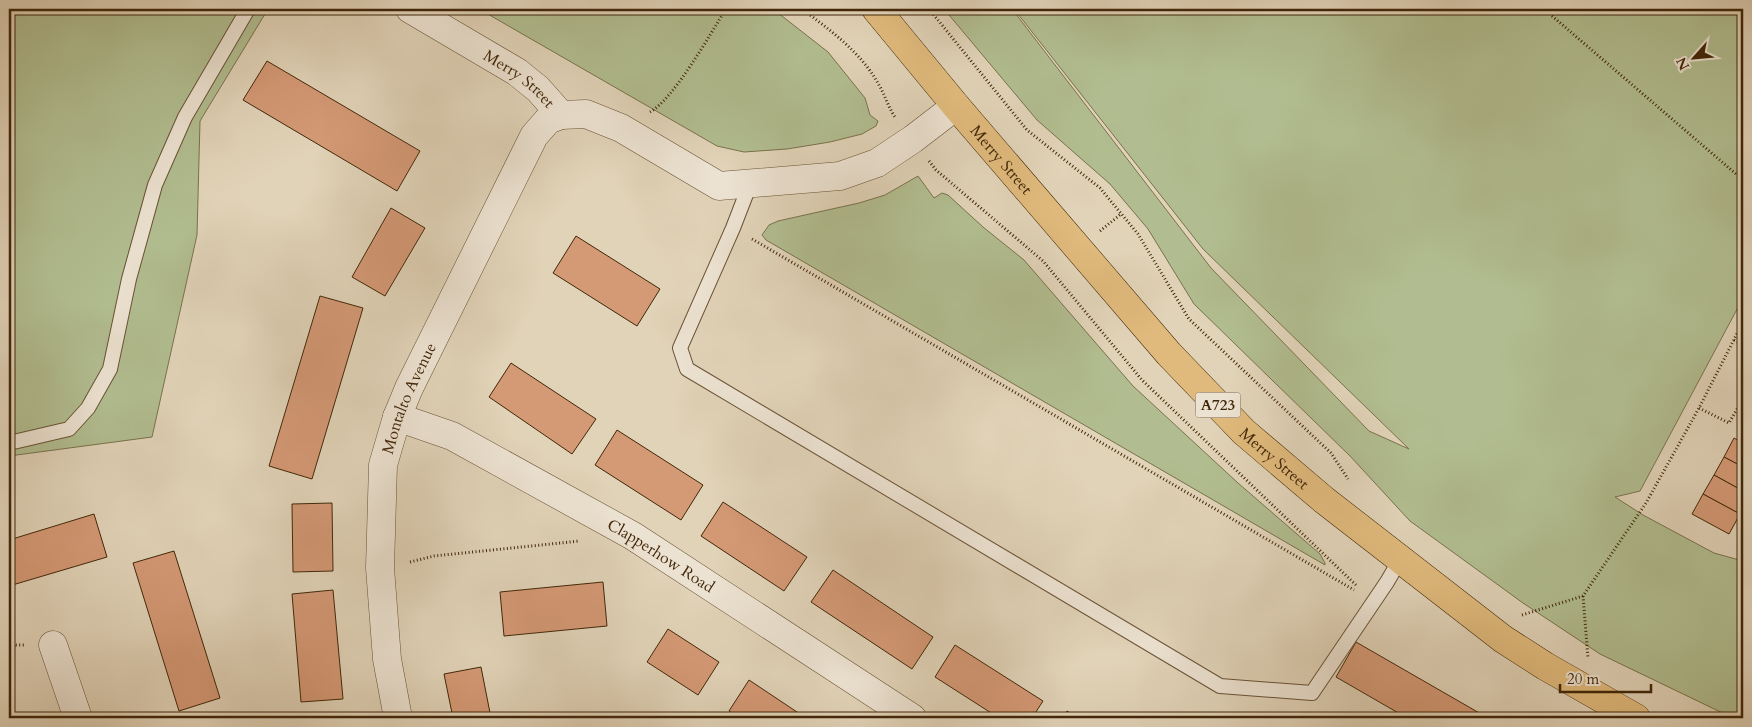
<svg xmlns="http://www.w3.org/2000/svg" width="1752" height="727" font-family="Cardo,serif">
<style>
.green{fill:#b1bd90;stroke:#79724c}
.building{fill:#d49975;stroke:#412709}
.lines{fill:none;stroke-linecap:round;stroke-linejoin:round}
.service-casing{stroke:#695235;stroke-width:16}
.minor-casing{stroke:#695235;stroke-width:29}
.primary-casing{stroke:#412709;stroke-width:29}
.path{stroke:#412709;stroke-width:3;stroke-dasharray:1 2.5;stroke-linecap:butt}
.service{stroke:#ece2d1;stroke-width:14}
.minor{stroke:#ece2d1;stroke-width:28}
.primary{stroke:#e0ba7c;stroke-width:28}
.labels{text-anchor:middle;stroke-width:4;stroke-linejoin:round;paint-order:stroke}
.shield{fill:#ece2d1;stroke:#745f45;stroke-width:1}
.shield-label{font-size:15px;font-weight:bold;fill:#412709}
.street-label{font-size:16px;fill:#412709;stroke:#ece2d1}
</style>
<rect width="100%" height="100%" fill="#e1d3b8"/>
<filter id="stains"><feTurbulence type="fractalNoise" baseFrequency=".004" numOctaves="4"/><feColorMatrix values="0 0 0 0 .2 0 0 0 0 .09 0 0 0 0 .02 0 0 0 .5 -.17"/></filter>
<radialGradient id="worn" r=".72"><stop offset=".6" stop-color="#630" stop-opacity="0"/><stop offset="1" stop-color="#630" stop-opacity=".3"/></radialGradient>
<g class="green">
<polygon points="9,9 268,9 200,121 197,235 152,437 9,456"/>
<polygon points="479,9 773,9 828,52 865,98 870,115 878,121 876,126 862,134 830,142 787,149 744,152 717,146"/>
<polygon points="944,9 1012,9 1211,268 1369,431 1409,449 1203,249 1014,9 1743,9 1743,298 1640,491 1615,497 1643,515 1714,553 1743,561 1743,718 1733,718 1600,654 1523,603 1410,521 1350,456 1194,304 1148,229 1110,184 1037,120"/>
<polygon points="918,176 934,198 942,193 948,195 983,227 1024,260 1133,386 1238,483 1320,554 1325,563 1325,565 766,240 762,235 769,225 778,221 859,203 885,195"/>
</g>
<g class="building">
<polygon points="267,61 420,151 397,191 243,100"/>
<polygon points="391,208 425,228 385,296 352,277"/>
<polygon points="576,236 660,289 637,326 553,273"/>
<polygon points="320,296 363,308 312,479 269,466"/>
<polygon points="511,363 596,419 572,454 489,397"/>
<polygon points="617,430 703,485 681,520 595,465"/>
<polygon points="1734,438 1743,443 1743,467 1724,457"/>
<polygon points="1724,457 1743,467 1743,491 1714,475"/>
<polygon points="1714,475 1743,491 1743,508 1740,514 1703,494"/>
<polygon points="1703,494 1740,514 1729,534 1692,514"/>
<polygon points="723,502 807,557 784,591 701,536"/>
<polygon points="332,503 333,571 293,572 292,504"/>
<polygon points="94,514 107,557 9,586 9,540"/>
<polygon points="174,551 220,698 179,711 133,563"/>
<polygon points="833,570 933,637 912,669 811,602"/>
<polygon points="603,582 607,626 504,636 500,592"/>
<polygon points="333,590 343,699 301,702 292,594"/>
<polygon points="668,629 719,662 698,695 647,662"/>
<polygon points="1356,642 1488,718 1407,718 1336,677"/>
<polygon points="955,645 1043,701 1032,718 999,718 935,677"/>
<polygon points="481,667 491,718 453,718 444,674"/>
<polygon points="749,680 803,716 802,718 740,718 729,711"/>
<polygon points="1067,711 1078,718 1062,718"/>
</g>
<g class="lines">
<defs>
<g id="service">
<polyline points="750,184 733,228 680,348 687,369 1220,686 1312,693 1387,582 1401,558"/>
<polyline points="9,443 69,429 88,408 110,369 129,279 155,185 185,117 248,9"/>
</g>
<g id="minor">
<path id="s1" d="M410,9L517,72L538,89L561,115L586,114L621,128L719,186L840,176L877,163L913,139L956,106"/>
<path id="s2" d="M397,417L452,436L633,536L912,718"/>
<polyline points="53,645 78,718"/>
<path id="s3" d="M398,718L387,659L380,568L383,465L397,417L409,388L534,136L548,120L561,115"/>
</g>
<g id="primary">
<path id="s4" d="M876,9L956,106L1169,354L1244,432L1324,500L1503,639L1545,666L1636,718"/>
</g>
</defs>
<use href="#service" class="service-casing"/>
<use href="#minor" class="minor-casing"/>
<use href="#primary" class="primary-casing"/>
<g class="path">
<path d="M802,9C830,30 862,53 879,85C885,95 888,107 895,117"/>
<polyline points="929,9 1027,130 1100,188 1138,234 1189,319 1331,453 1348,479"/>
<polyline points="1544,9 1743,180"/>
<path d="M650,112C674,99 710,34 726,9"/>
<polyline points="929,161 936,170 1043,261 1142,380 1357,586"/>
<polyline points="1100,231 1121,214"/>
<polyline points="752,239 1354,590"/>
<polyline points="1734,340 1743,345"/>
<polyline points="1699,408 1729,423 1743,399"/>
<polyline points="410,562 434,556 580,541"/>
<polyline points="1583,596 1588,658"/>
<polyline points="1522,615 1583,596 1646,503 1699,408 1743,322"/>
<polyline points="9,643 16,645 25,645"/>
</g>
<use href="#service" class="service"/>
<use href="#minor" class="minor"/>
<use href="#primary" class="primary"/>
</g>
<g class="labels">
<rect class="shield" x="1195.5" y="392.5" width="45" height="25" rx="4"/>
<g class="shield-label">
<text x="1218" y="410">A723</text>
</g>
<g class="street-label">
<text dy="6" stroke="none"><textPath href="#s1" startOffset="130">Merry Street</textPath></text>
<text dy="6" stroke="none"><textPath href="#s4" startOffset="196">Merry Street</textPath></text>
<text dy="6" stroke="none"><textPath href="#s3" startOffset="326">Montalto Avenue</textPath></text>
<text dy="6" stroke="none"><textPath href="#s4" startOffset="601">Merry Street</textPath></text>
<text dy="6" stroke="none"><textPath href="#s2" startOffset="299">Clapperhow Road</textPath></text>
</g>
</g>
<rect width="1752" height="727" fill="none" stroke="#e1d3b8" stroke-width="30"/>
<rect x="10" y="10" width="1732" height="707" fill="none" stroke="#412709" stroke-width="2.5"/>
<rect x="15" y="15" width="1722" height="697" fill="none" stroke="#412709"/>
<g transform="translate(1694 58) rotate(243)" stroke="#ece2d1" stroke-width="4" paint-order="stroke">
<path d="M0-4L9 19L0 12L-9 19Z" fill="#412709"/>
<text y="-8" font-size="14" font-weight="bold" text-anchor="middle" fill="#412709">N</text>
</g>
<path d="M1560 684v8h91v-8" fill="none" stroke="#412709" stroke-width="2.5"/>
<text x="1567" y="684" font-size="15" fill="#412709" stroke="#ece2d1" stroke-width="4" paint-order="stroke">20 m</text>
<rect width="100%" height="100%" filter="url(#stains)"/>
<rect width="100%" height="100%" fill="url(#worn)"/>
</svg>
